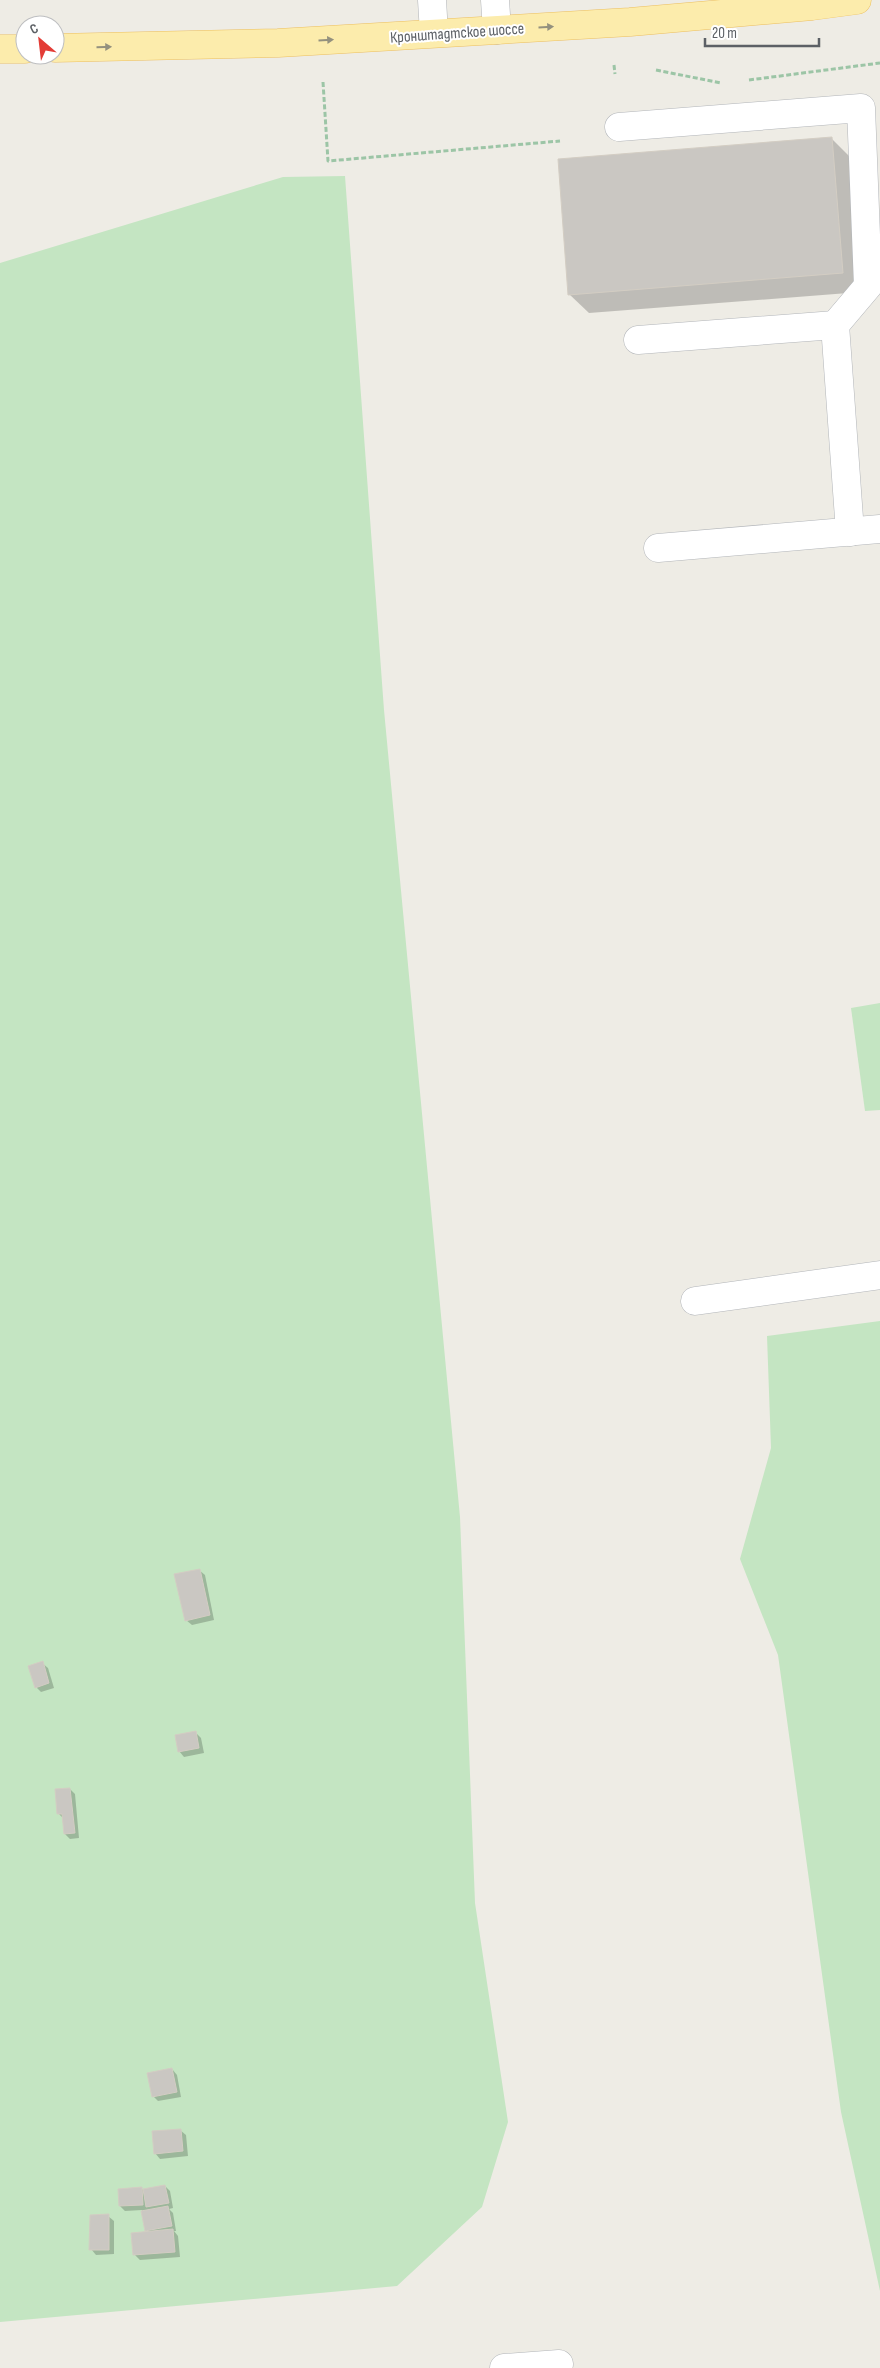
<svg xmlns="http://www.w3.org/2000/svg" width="880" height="2368" font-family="'Sofia Sans Condensed',sans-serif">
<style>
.green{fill:#c4e5c2}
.shadow{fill:#0003}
.building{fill:#cac7c2;stroke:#d3cdc3}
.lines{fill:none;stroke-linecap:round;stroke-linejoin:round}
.minor-casing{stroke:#b2b5b9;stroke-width:29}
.major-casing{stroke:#ecbf60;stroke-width:29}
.path{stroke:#9cc5a6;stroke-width:3;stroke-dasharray:5 2.5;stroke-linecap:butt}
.minor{stroke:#fff;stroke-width:28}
.major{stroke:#fcecac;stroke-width:28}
.oneway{fill:#94917e}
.labels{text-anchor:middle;stroke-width:4;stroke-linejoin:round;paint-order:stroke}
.street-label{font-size:16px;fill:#5c6065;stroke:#fff}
</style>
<rect width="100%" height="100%" fill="#eeece5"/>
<g class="green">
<polygon points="345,176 384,710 460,1517 475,1903 508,2122 482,2207 397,2286 0,2322 0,263 283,177"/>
<polygon points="880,1003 880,1110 865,1111 851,1008"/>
<polygon points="880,1321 880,2291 841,2112 778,1655 740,1559 771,1448 767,1336"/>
</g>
<g class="shadow">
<polygon points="832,139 851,158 861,292 589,313 569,294"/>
<polygon points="199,1570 205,1575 214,1620 192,1625 186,1620"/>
<polygon points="42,1663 48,1668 54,1688 41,1692 36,1687"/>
<polygon points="196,1733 201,1738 204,1753 184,1757 179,1751"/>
<polygon points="70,1789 75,1794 79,1838 70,1839 65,1834 63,1818 58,1813"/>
<polygon points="172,2069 177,2075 181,2097 158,2101 153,2096"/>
<polygon points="180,2130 186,2135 188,2156 160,2159 155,2153"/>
<polygon points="165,2186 170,2191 173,2208 169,2209 173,2213 176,2231 174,2231 178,2236 180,2257 140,2260 135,2255 146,2233 142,2210 125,2211 120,2206 141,2188 143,2190"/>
<polygon points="108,2216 114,2221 114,2254 96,2255 91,2249"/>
</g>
<g class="building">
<polygon points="832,137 843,273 568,295 558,159"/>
<polygon points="200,1569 210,1615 185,1621 174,1574"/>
<polygon points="43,1661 49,1683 35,1688 28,1666"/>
<polygon points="196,1731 199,1748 178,1752 175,1735"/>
<polygon points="70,1788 75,1833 64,1834 62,1814 57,1814 55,1789"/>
<polygon points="172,2068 177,2092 152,2097 147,2073"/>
<polygon points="181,2129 183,2151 154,2154 152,2131"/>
<polygon points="165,2185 169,2203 146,2207 143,2189"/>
<polygon points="142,2187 143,2205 119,2206 118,2189"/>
<polygon points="168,2206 172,2226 145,2231 141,2211"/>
<polygon points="109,2214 109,2250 89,2250 90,2215"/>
<polygon points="173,2229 175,2252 133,2255 131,2233"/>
</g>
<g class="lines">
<defs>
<g id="minor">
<polyline points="432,0 434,33"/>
<polyline points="495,0 497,30"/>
<polyline points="619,127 861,108 868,286 835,325 850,532"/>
<polyline points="638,340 835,325"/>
<polyline points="658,548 880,529"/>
<polyline points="695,1301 880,1275"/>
<polyline points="504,2368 559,2364"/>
</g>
<g id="major">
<polyline points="55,48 278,43 630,22 812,6 857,0"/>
<polyline points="0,49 25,49"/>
</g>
</defs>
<use href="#minor" class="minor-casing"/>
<use href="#major" class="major-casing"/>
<g class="path">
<polyline points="614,65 615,74"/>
<polyline points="656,70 721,83"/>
<polyline points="749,80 880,63"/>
<polyline points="323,82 328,161 560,141"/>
</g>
<use href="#minor" class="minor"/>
<use href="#major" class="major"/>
</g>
<defs><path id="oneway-solid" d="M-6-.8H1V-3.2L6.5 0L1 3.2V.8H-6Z" transform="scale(1.25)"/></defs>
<g class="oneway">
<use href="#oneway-solid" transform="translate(546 27) rotate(-3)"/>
<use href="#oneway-solid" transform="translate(326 40) rotate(-4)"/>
<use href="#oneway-solid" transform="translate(104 47) rotate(-1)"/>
</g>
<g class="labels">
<g class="street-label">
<text transform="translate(457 32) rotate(-4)" y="6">Кронштадтское шоссе</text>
</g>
</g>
<g transform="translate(40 40) rotate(332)"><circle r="24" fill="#ffffff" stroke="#bebfc1"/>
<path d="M0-4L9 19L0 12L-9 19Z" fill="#e33c36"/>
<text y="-8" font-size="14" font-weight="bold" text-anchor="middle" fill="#5c6065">С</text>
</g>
<path d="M705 38v8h114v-8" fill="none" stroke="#5c6065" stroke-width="2.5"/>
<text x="712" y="38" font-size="15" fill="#5c6065" stroke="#ffffff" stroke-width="4" paint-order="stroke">20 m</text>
</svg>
